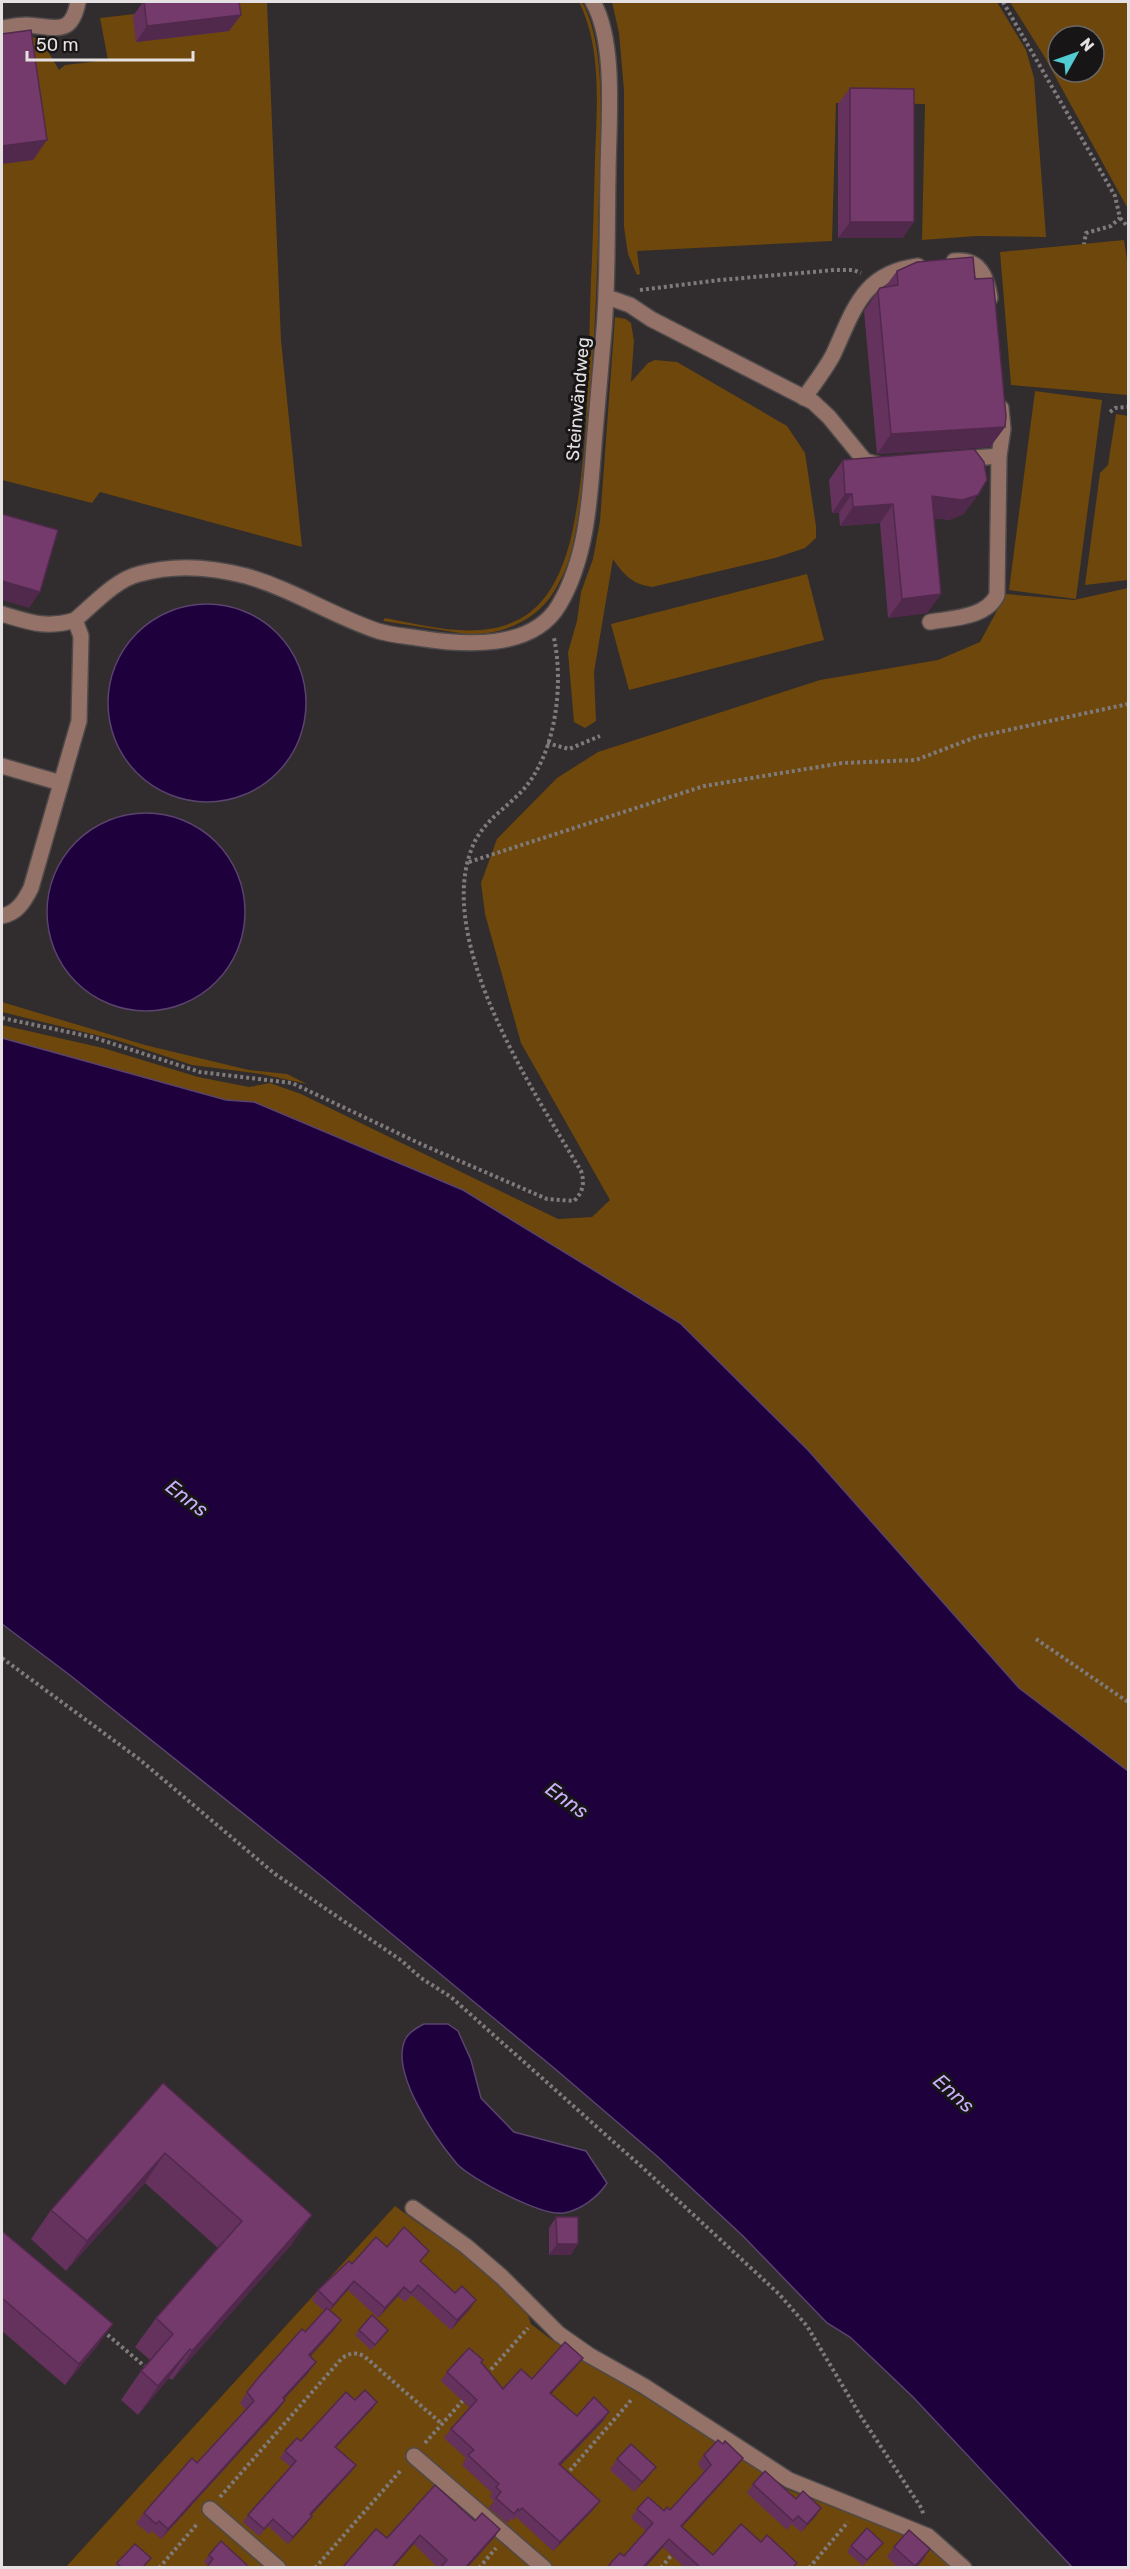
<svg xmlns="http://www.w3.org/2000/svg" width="1130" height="2569" font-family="Rubik,sans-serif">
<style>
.green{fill:#6d470b;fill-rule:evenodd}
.water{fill:#1e003d;stroke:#5a446e;stroke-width:1.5}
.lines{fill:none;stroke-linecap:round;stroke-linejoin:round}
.minor-casing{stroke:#4e494a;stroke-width:18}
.path{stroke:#7f7a7b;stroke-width:4;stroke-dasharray:3 3;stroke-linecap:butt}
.minor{stroke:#957267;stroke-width:15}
.wall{fill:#64325d}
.shaded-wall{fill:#51294c}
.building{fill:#743a6c;stroke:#51294c;stroke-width:1.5}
.labels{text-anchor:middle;stroke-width:6;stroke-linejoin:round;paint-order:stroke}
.street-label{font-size:18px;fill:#e5e1e2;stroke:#171515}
.water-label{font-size:20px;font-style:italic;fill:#cab0fc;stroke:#171515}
</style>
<rect width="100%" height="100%" fill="#312c2d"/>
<g class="green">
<path d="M239,2H267L281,340L302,547L100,492L92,503L2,480V35C43,34 39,37 59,70L65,65L108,60L100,18Z"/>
<path d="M579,2H582C608,48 600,136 599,190C598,266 595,341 588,417C585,462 582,508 571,552C568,565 562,578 555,590C537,621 500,636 466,634L383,621L385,618C435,627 499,647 540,603C556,586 565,561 571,538C589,456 588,364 591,280C593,240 594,199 595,158C597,107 602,48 579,2Z"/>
<polygon points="612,2 997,2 1026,50 1034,78 1046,237 976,236 922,240 925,104 836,103 832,241 637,251 640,274 637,275 628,254 624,227 624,90 619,33"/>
<path d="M1010,2H1128V209L1044,56ZM1058,36H1094V72H1058Z"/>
<polygon points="1124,240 1128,267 1128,395 1011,385 1000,252"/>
<path d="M615,317L626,319L631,323L634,341L631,382L648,363L655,360L677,362L787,426L805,453L816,526V538L805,548L775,558L652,587C632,584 624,575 613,559L594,672L596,721L585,728L574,722L568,652L577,621L581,592L593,559L600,521Z"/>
<polygon points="1035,391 1102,400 1076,599 1009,590"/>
<polygon points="1116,414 1128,416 1128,580 1085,585 1100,473 1108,465"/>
<polygon points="807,574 824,640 629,690 611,624"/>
<polygon points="1128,588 1128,1771 1019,1688 808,1450 680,1323 463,1190 254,1102 226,1100 2,1038 2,1025 103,1048 198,1077 249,1087 270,1083 301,1094 558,1219 592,1217 610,1200 521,1043 485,914 481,883 497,839 557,778 598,752 820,680 938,660 980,642 1006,594 1074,600"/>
<polygon points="2,1002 145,1045 249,1070 287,1074 307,1084 261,1074 192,1065 116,1040 2,1012"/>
<polygon points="395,2206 428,2230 432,2228 524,2304 531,2324 552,2340 717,2441 786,2489 913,2537 934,2549 954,2568 65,2568"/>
</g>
<g class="water">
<circle cx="207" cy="703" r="99"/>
<circle cx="146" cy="912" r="99"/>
<polygon points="2,1038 226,1100 254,1102 463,1190 680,1323 808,1450 1019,1688 1128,1771 1128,2567 1072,2567 913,2397 850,2337 827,2323 743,2236 658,2157 554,2068 324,1878 71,1676 2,1624"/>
<path d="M424,2024H448L458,2031L471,2060L481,2098L514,2132L586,2151L607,2183C598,2197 581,2210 564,2213C543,2217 471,2179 457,2164C436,2139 388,2070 406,2038C410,2031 418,2027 424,2024Z"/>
</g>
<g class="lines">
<defs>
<g id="minor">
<path d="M2,28C9,27 18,25 26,25C54,26 71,38 78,2"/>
<path d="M954,261C979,258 987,276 990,298"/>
<polyline points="607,297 630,305 651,319 813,402 829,417 865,461 880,465"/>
<path d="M804,398C814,384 825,370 833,355C854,310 862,273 918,266"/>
<polyline points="961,459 999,456"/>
<path d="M2,614C29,622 46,629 75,620"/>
<path d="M930,622C952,618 986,618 997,595L999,456L1003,429L1001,408"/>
<polyline points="2,766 61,783"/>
<path d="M2,916C17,913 24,902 31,888L79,721L81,636L75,620C94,604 115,580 139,574C174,564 212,567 246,576C292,589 333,616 378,631C391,635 405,636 418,638C462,645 532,651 559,605C587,558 590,497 594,444C597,406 601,368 604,330C608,279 607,228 608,176C608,127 617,44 593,2"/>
<polyline points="413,2208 466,2246 502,2277 559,2334 589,2355 644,2386 789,2480 928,2536 964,2568"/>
<polyline points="414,2456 544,2568"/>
<polyline points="210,2509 278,2568"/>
</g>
</defs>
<use href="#minor" class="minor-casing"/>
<g class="path">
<polyline points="1003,2 1115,196 1120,218 1111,226 1086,233 1084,244"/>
<polyline points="1120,218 1128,227"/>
<polyline points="640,290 720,280 835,270 853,270 861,273"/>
<polyline points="1110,412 1115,408 1128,407"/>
<polyline points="547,743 569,749 600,736"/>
<polyline points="469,862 704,786 842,763 916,760 976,737 1128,704"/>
<path d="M2,1018L92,1037L200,1072L292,1083L423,1145L547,1199L574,1201C583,1192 585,1183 581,1171C534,1092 431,938 474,843C484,822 504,809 520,793C556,757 564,685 554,638"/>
<polyline points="1036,1639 1128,1702"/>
<polyline points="2,1658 139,1759 275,1874 402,1961 421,1978 451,1997 643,2168 779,2294 807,2326 860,2415 922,2509 923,2514"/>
<polyline points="103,2331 148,2369"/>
<polyline points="487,2374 528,2328"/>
<polyline points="425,2443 466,2397"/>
<polyline points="566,2475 632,2399"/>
<path d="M220,2497L342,2358C350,2353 355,2352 364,2356L442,2424"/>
<polyline points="159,2568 198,2523"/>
<polyline points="315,2568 402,2469"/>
<polyline points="479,2568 496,2548"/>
<polyline points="661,2568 674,2552"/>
<polyline points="809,2568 848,2522"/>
</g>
<use href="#minor" class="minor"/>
</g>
<g class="wall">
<polygon points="143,2 239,2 241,15 229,31 136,42 133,16"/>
<polygon points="850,88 903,238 838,238 838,104"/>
<polygon points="897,271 975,279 1005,427 990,447 877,454 864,311 880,288 885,287"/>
<polygon points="843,460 964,514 949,520 934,518 941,594 927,613 888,618 880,523 840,526 839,513 832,513 829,480"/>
<polygon points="163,2083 292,2244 172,2380 169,2378 138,2415 121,2400 141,2371 150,2360 135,2347 156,2318 218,2248 145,2183 66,2271 31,2239 51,2210"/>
<polygon points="556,2217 571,2255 549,2255 549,2228"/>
<polygon points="2,2231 98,2345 65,2385 2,2331"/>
<polygon points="387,2247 421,2262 470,2309 451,2330 412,2295 405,2302 398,2296 378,2318 348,2290 330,2310 341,2320 334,2330 310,2356 309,2372 284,2399 285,2400 278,2410 161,2539 152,2531 149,2534 136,2523 144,2513 197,2463 246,2410 240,2403 247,2392 305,2332 324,2311 312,2300 318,2290 352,2264"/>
<polygon points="359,2330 384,2336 371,2350 355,2335"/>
<polygon points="481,2363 503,2389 532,2379 576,2367 551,2394 577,2416 609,2412 603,2421 560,2466 593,2510 553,2551 516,2517 513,2520 511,2519 507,2523 489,2508 494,2501 490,2497 492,2493 462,2465 466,2458 444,2438 451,2429 470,2408 441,2381 447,2372"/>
<polygon points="355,2400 372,2409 336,2447 356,2465 351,2472 311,2515 307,2523 288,2544 268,2526 259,2536 243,2522 248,2515 291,2467 280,2458 285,2451 301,2441"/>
<polygon points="723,2444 743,2458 737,2466 682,2527 713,2555 761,2542 797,2563 794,2568 685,2568 663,2547 645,2568 607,2568 609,2565 624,2556 646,2531 631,2518 637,2509 664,2511 670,2510 704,2472 698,2464 704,2455"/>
<polygon points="617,2459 648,2477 634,2492 610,2470"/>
<polygon points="753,2484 796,2499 821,2508 816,2516 801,2532 792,2524 787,2530 747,2493"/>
<polygon points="475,2521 500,2529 494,2538 467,2568 438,2568 414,2544 342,2568 387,2538"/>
<polygon points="883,2543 863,2566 847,2552 851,2546"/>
<polygon points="894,2547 923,2560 916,2568 898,2568 887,2557"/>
<polygon points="209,2555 250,2568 208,2565 204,2562"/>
<polygon points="117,2563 144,2568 114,2568"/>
</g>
<g class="shaded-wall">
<polygon points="241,15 229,31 136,42 147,26"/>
<polygon points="47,140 33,160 2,164 2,146"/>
<polygon points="850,222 914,222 903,238 838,238"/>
<polygon points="1005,427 990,447 877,454 891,434"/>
<polygon points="845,494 852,494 839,513 832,513"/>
<polygon points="978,495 964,514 949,520 919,516 932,496"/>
<polygon points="893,504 880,523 840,526 853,507"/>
<polygon points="2,581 40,592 29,608 2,600"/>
<polygon points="941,594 927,613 888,618 902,599"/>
<polygon points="165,2153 145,2183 66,2271 87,2241"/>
<polygon points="312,2215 292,2244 172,2380 192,2351"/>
<polygon points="557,2244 578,2244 571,2255 549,2255"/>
<polygon points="354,2281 348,2290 327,2314 333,2305"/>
<polygon points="404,2287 398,2296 378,2318 385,2308"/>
<polygon points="476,2300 470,2309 451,2330 457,2320"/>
<polygon points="341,2320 334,2330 302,2366 309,2355"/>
<polygon points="113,2324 98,2345 65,2385 79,2364"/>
<polygon points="190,2349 169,2378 138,2415 158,2386"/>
<polygon points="583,2358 576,2367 544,2402 550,2393"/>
<polygon points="316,2362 309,2372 276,2408 283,2398"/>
<polygon points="285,2400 278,2410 161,2539 168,2529"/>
<polygon points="377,2402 372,2409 330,2454 335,2447"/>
<polygon points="609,2412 603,2421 552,2474 559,2464"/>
<polygon points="743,2458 737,2466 675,2535 681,2526"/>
<polygon points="356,2465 351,2472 305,2522 310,2514"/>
<polygon points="656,2467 648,2477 634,2492 642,2482"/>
<polygon points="600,2501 593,2510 553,2551 560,2542"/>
<polygon points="821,2508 816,2516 801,2532 807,2524"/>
<polygon points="312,2516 307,2523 288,2544 293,2537"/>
<polygon points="500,2529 494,2538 467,2568 465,2568"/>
<polygon points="420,2535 414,2544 393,2568 391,2568"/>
<polygon points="669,2539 663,2547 645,2568 642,2568"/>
<polygon points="930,2549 923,2560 916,2568 914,2568"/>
</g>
<g class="building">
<polygon points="144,2 239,2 241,15 147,26"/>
<polygon points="31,30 47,140 2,146 2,34"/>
<polygon points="850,88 914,89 914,222 850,222"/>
<polygon points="973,257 975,279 993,278 1006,416 1005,427 891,434 878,291 880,288 898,285 897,271 917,262"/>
<polygon points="974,449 984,462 987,480 978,495 962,500 932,496 941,594 902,599 893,504 853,507 852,494 845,494 843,460"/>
<polygon points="2,514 58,530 40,592 2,581"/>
<polygon points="163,2083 312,2215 192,2351 190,2349 158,2386 141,2371 173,2334 156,2318 242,2221 165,2153 87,2241 51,2210"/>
<polygon points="556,2217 578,2217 578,2244 557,2244"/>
<polygon points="404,2227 429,2251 420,2261 455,2293 462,2286 476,2300 457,2320 418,2285 411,2293 404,2287 385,2308 354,2281 333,2305 318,2290 349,2261 352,2264 376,2237 387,2247"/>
<polygon points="2,2231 113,2324 79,2364 2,2298"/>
<polygon points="327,2308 341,2320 309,2355 316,2362 283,2398 285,2400 168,2529 159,2521 156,2524 144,2513 192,2458 197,2463 254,2401 247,2392 259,2377 302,2329 305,2332"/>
<polygon points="372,2315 388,2330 375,2345 359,2330"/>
<polygon points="565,2342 583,2358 550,2393 577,2416 594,2397 609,2412 559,2464 600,2501 560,2542 522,2508 519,2511 518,2509 514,2514 496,2498 501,2492 496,2487 499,2484 468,2455 474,2450 451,2429 477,2400 447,2372 469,2348 483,2360 481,2362 503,2389 521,2369 532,2379"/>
<polygon points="365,2390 377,2402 335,2447 356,2465 310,2514 312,2516 293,2537 273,2519 264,2529 248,2515 296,2461 285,2451 297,2438 301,2441 346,2392 355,2400"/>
<polygon points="718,2440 723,2444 725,2441 743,2458 681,2526 713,2555 741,2524 761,2542 767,2535 797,2563 792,2568 701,2568 669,2539 642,2568 612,2568 609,2565 620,2553 624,2556 653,2523 637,2509 648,2497 664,2511 667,2507 670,2510 711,2465 704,2455"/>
<polygon points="631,2444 656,2467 642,2482 617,2459"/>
<polygon points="765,2471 796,2499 803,2491 821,2508 807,2524 798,2516 793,2521 753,2484"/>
<polygon points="435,2485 475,2521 482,2513 500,2529 465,2568 440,2568 447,2560 420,2535 393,2566 395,2568 342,2568 376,2529 387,2538"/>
<polygon points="867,2528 883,2543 867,2560 851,2546"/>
<polygon points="909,2530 930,2549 915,2566 894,2547"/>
<polygon points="221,2541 250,2568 206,2568 213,2559 209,2555"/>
<polygon points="135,2544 151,2558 142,2568 122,2568 117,2563"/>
</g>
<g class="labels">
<g class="street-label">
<text transform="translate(578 399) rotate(-85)" y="6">Steinwändweg</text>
</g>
<g class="water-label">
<text transform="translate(187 1498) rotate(37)" y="7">Enns</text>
<text transform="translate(567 1800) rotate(36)" y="7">Enns</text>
<text transform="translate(954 2093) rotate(42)" y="7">Enns</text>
</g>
</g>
<rect width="1130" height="2569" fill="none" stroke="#e5e1e2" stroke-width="6"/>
<g transform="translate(1076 54) rotate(50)"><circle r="28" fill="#171515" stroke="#696767" stroke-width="1.5"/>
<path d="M0-4.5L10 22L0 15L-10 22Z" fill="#51ccd3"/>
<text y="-9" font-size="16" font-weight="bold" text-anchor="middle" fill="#e5e1e2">N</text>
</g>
<path d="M27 51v9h166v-9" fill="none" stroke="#e5e1e2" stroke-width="3"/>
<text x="36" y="51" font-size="18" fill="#e5e1e2" stroke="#171515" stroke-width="4.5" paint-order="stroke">50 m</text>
</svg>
